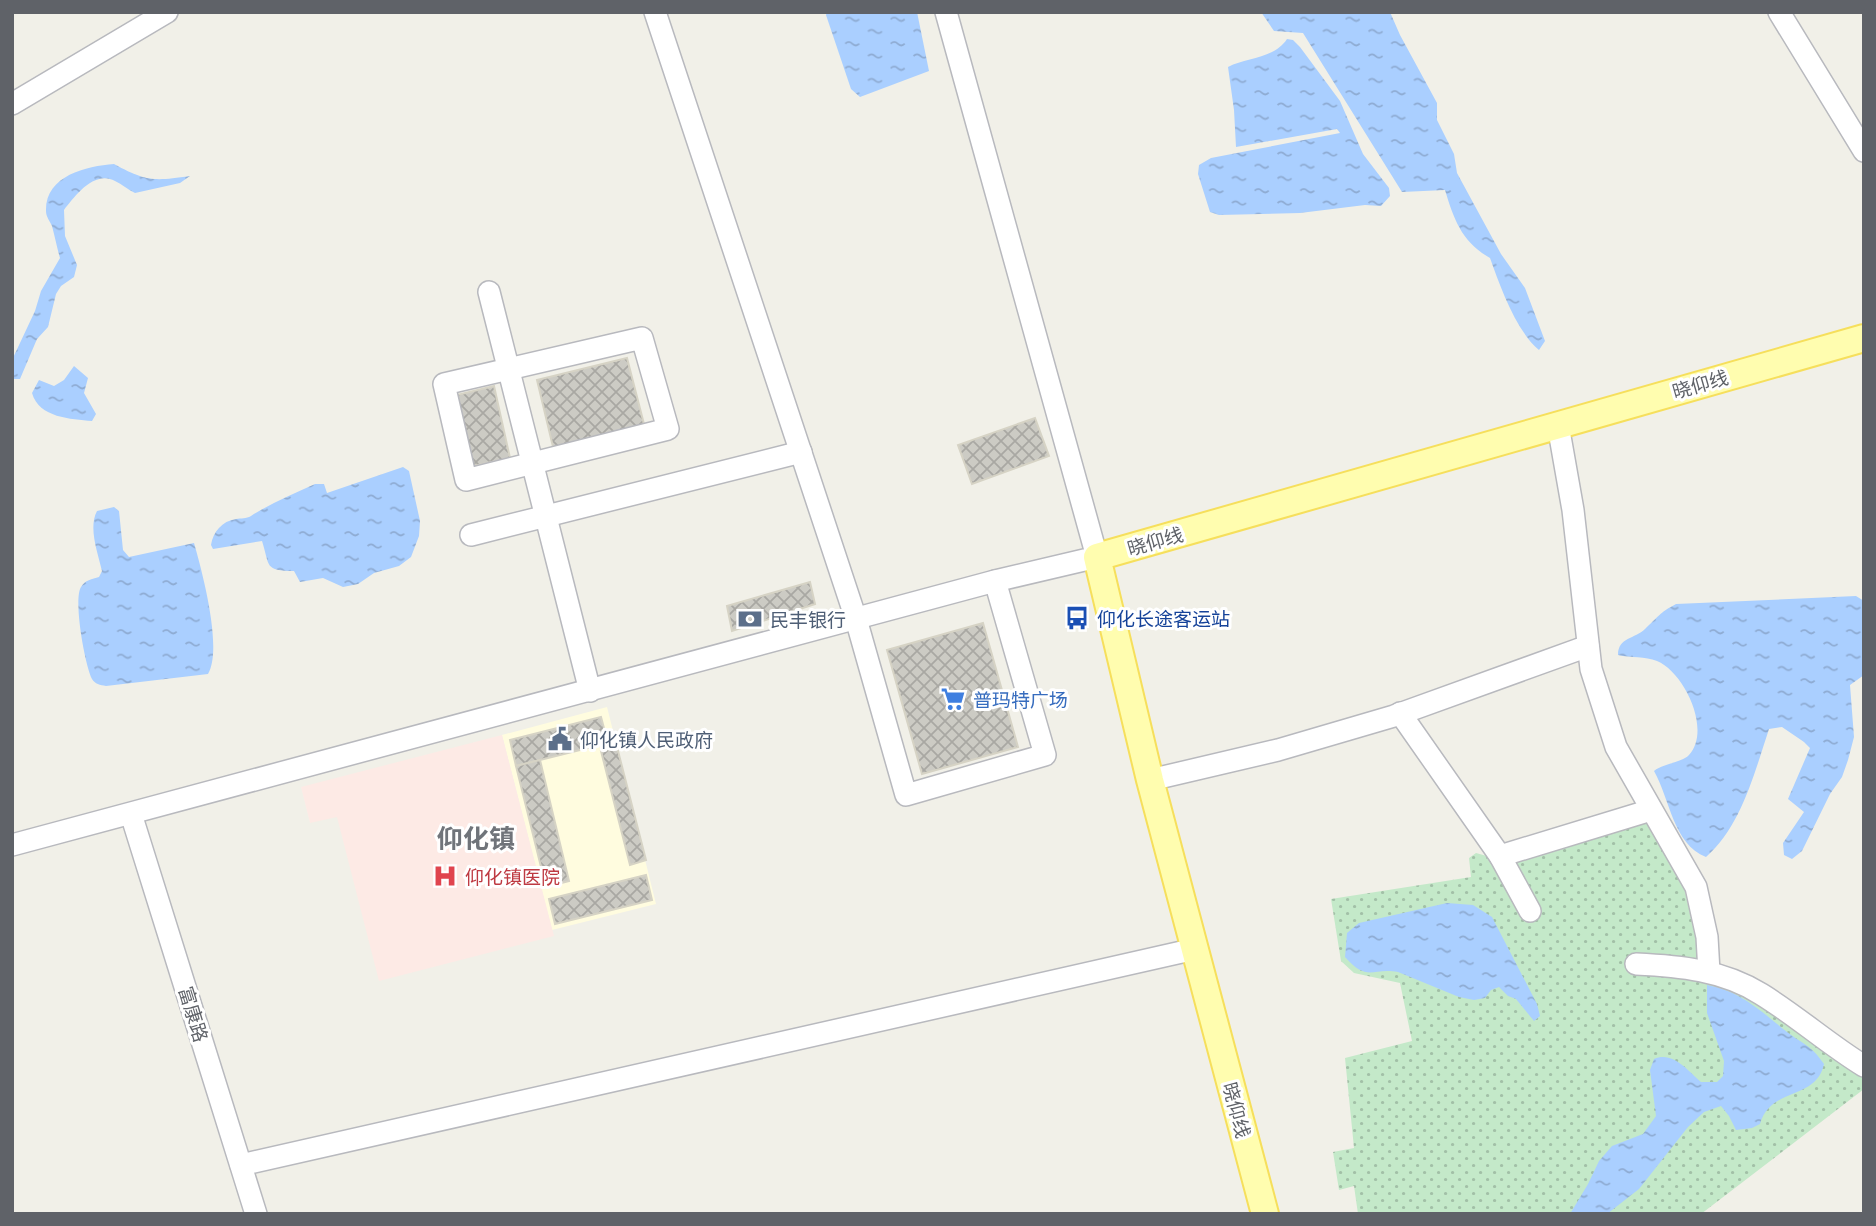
<svg xmlns="http://www.w3.org/2000/svg" width="1876" height="1226" font-family="'Titillium Web','Noto Sans SC',sans-serif">
<defs>
<pattern id="green-dots" width="8" height="8" patternUnits="userSpaceOnUse" patternTransform="scale(1.75)"><rect width="8" height="8" fill="#c4e9c9"/><path d="M2 2h.1M6 6h.1" fill="none" stroke="#a2c0a7" stroke-width="1.8" stroke-linecap="round"/></pattern>
<pattern id="water-ripples" width="26" height="14" patternUnits="userSpaceOnUse" patternTransform="scale(1.75)"><rect width="26" height="14" fill="#aacfff"/><path d="M2 4q2-2 4 0t4 0M15 11q2-2 4 0t4 0" fill="none" stroke="#8eabd2"/></pattern>
<pattern id="building-cross-hatch" width="8" height="8" patternUnits="userSpaceOnUse" patternTransform="scale(1.75)"><rect width="8" height="8" fill="#cccbc4"/><path d="M0 0l8 8M0 8l8-8" fill="none" stroke="#a9a8a3"/></pattern>
</defs>
<rect width="100%" height="100%" fill="#f1f0e8"/>
<path fill="#fffcdf" d="M607 707 656 904 552 930 502 735Z"/>
<path fill="#fdeae5" d="M502 735 554 936 379 981 337 817 310 823 301 787Z"/>
<path fill="url(#green-dots)" d="M1647 817 1685 891 1698 950 1759 997 1864 1072V1089L1701 1214H1358L1354 1186 1339 1190 1333 1152 1354 1148 1345 1058 1412 1041 1400 983 1354 973 1341 961 1331 899 1471 877 1469 858 1476 853 1494 858Z"/>
<g fill="url(#water-ripples)">
<path d="M827 12H917L929 71 860 97 851 89 826 15Z"/>
<path d="M1261 12H1390L1400 35 1437 103V120L1454 154 1457 173 1501 254 1525 288 1545 341 1539 350C1516 331 1500 286 1490 258 1462 242 1454 220 1445 190L1402 192 1303 33 1274 31Z"/>
<path d="M1287 39 1293 40 1300 47 1340 101 1363 154 1389 188 1390 196 1381 206 1365 205 1300 213 1219 215 1210 212 1198 174 1199 165 1211 158 1340 133 1337 129 1236 147 1234 110 1228 67C1247 57 1274 59 1287 39Z"/>
<path d="M114 164C147 182 154 181 190 176L180 183 135 193C128 190 122 184 115 181 94 170 75 196 64 210L65 236 77 265 74 277 61 286 56 294 48 327 37 339 20 379H12V360L35 311 41 291 60 258C57 248 55 237 52 226 50 221 46 217 46 211 45 176 86 166 114 164Z"/>
<path d="M74 366 88 378 84 393 96 414 92 421C71 419 39 418 32 393L39 380 54 386 64 380Z"/>
<path d="M403 467 409 471 420 521 419 536 411 557 399 566 374 573 358 584 343 587 323 578 300 582 294 571C264 571 270 566 262 541L213 549 211 545C213 532 222 521 236 519 241 518 246 519 251 516 271 503 293 494 315 484H324L327 493Z"/>
<path d="M114 507 119 511 123 550 129 557 194 543C202 571 223 649 208 674L106 686C100 685 95 684 92 679 85 665 73 600 81 587 85 580 92 579 99 577L102 571C98 553 88 528 97 511Z"/>
<path d="M1856 596 1864 601V675L1850 685 1854 737 1848 760 1842 777 1830 794 1802 851 1792 859 1784 855 1783 843 1804 812 1788 799 1810 748 1804 742 1782 727 1769 729C1755 771 1741 827 1706 857 1673 844 1670 799 1654 771 1664 763 1681 763 1689 755 1712 730 1684 672 1657 661 1645 656 1631 658 1618 655 1618 637 1635 639 1645 629 1658 617 1659 613 1676 604Z"/>
<path d="M1447 903 1473 905 1492 917 1537 1004 1540 1016 1534 1021 1516 999 1508 996 1499 987 1491 990 1485 998 1474 1000 1459 997 1398 972C1372 967 1368 983 1345 957L1347 933 1359 923Z"/>
<path d="M1707 985C1739 990 1762 1012 1787 1032 1804 1045 1811 1045 1824 1064 1816 1101 1771 1086 1760 1124L1752 1128 1736 1130 1729 1116 1721 1106 1704 1112 1688 1127 1639 1189 1607 1214H1570L1588 1184 1599 1161 1612 1146 1643 1134 1656 1116 1650 1070 1654 1059C1673 1051 1687 1070 1701 1082H1717L1723 1076 1724 1061 1707 1013Z"/>
</g>
<g fill="url(#building-cross-hatch)" stroke="#d6d3c5" stroke-width="2">
<path d="M627 358 645 428 554 451 537 380Z"/>
<path d="M494 386 510 458 469 467 453 396Z"/>
<path d="M1035 418 1049 456 972 484 958 445Z"/>
<path d="M810 582 815 604 732 631 727 606Z"/>
<path d="M983 623 1018 747 922 774 887 650Z"/>
<path d="M601 717 608 743 516 766 510 740Z"/>
<path d="M617 747 646 860 630 865 601 751Z"/>
<path d="M540 760 569 881 546 887 516 766Z"/>
<path d="M646 875 652 900 555 924 549 899Z"/>
</g>
<g fill="none" stroke-linecap="round" stroke-linejoin="round">
<g stroke="#b8b9be" stroke-width="24">
<g id="minor">
<path d="M655 12 856 619 906 795 1045 755 995 581"/>
<path d="M1779 12 1864 151"/>
<path d="M12 104 167 12"/>
<path d="M489 292 590 691"/>
<path d="M642 338 668 429 466 480 444 384Z"/>
<path d="M1558 425 1573 510 1591 669 1616 747 1696 887 1707 937 1709 972"/>
<path d="M471 535 801 452"/>
<path d="M1400 713 1500 856 1530 911"/>
<path d="M1150 780 1278 750 1394 716 1588 646"/>
<path d="M131 814 256 1214"/>
<path d="M12 845 995 581 1097 557 946 12"/>
<path d="M1500 856 1651 810"/>
<path d="M1636 964C1679 966 1723 970 1761 994 1797 1016 1828 1044 1864 1066"/>
<path d="M241 1165 1195 949"/>
</g>
</g>
<g stroke="#f6df5c" stroke-width="30">
<path id="major" d="M1265 1214 1150 780 1097 557 1864 338"/>
</g>
<use href="#minor" stroke="#fff" stroke-width="21"/>
<use href="#major" stroke="#fffdaf" stroke-width="26"/>
</g>
<defs>
<g id="bus-bare" transform="scale(1.89)"><path d="M-5-6H5V4H4V6H2V4H-2V6H-4V4H-5ZM-3.5-4V0h7V-4ZM-3.5 1.2v1.5H-2V1.2ZM2 1.2v1.5H3.5V1.2Z" fill="#1a4fb4" stroke="#fff" stroke-width="2.5" paint-order="stroke"/></g>
<g id="bank-bare" transform="scale(1.89)"><path d="M-6-4H6V4H-6ZM0-2.3a2.3 2.3 0 1 0 0 4.6a2.3 2.3 0 1 0 0-4.6Z" fill="#5c6f8a" stroke="#fff" stroke-width="2.5" paint-order="stroke"/></g>
<g id="supermarket-bare" transform="scale(1.89)"><path d="M-6-5.5h2.5l.6 2H6L4.5 2H-2.5L-4.4-4H-6ZM-1.5 3.2a1.3 1.3 0 1 0 .1 0ZM3 3.2a1.3 1.3 0 1 0 .1 0Z" fill="#3f7fe0" stroke="#fff" stroke-width="2.5" paint-order="stroke"/></g>
<g id="civic-bare" transform="scale(1.89)"><path d="M-.6-6.5H3V-4.5H.6V-3L4-1V1h2V6H-6V1h2V-1L-.6-3ZM-1.2 2.5V6h2.4V2.5Z" fill="#5c6f8a" stroke="#fff" stroke-width="2.5" paint-order="stroke"/></g>
<g id="hospital-bare" transform="scale(1.89)"><path d="M-5-5h3v3.5h4V-5h3V5h-3V1.5h-4V5h-3Z" fill="#e0444e" stroke="#fff" stroke-width="2.5" paint-order="stroke"/></g>
</defs>
<g fill-rule="evenodd">
<use href="#bus-bare" x="1077" y="618"/>
<use href="#bank-bare" x="750" y="619"/>
<use href="#supermarket-bare" x="953" y="699"/>
<use href="#civic-bare" x="560" y="739"/>
<use href="#hospital-bare" x="445" y="876"/>
</g>
<g text-anchor="middle" dominant-baseline="central" stroke-width="6" stroke-linejoin="round" paint-order="stroke">
<g font-size="19" fill="#5f6268" stroke="#fff">
<text transform="translate(1700 384) rotate(-16)">晓仰线</text>
<text transform="translate(1155 541) rotate(-16)">晓仰线</text>
<text transform="translate(194 1014) rotate(73)">富康路</text>
<text transform="translate(1237 1110) rotate(75)">晓仰线</text>
</g>
<g font-size="19" fill="#164399" stroke="#fff" text-anchor="start">
<text x="1097" y="618">仰化长途客运站</text>
</g>
<g font-size="19" fill="#4e5e75" stroke="#fff" text-anchor="start">
<text x="770" y="619">民丰银行</text>
<text x="580" y="739">仰化镇人民政府</text>
</g>
<g font-size="19" fill="#366cbe" stroke="#fff" text-anchor="start">
<text x="973" y="699">普玛特广场</text>
</g>
<g font-size="19" fill="#be3a42" stroke="#fff" text-anchor="start">
<text x="465" y="876">仰化镇医院</text>
</g>
<g font-size="26" font-weight="bold" fill="#70747a" stroke="#fff">
<text x="476" y="838">仰化镇</text>
</g>
</g>
<rect width="1876" height="1226" fill="none" stroke="#5f6268" stroke-width="28"/>
</svg>
